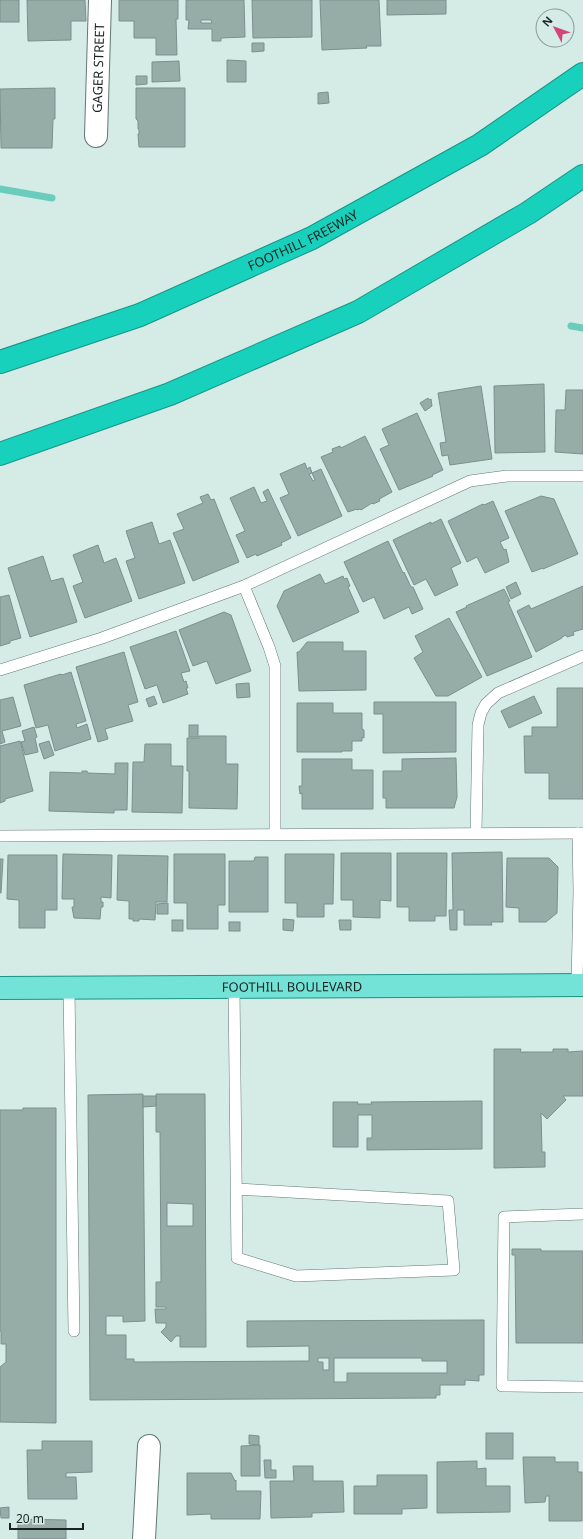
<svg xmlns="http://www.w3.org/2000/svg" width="583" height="1539" font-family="'Noto Sans',sans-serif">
<rect width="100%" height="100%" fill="#d4ebe6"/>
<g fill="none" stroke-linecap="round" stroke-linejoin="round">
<g stroke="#6accbc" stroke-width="7">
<path d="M0 189 52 198"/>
<path d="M571 326 583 328"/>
</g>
</g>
<g fill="#96aca7" stroke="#7b908c" fill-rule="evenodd">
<rect x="0" y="0" width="19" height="22"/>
<path d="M27 0H85L86 21H71V40L28 41Z"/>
<path d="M119 0H178V19H176L177 55H156V38H134V21H119Z"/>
<path d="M186 0H244L245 37 221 38V41H212V29H188L189 20H186ZM201 20H211L212 23H201Z"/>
<path d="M252 0H312V37L253 38Z"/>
<path d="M320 0H379L381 46H366L367 48 322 50Z"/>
<path d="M387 0H446V14L387 15Z"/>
<path d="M252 43H264V51L252 52Z"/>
<path d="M227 60 246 61V82H227Z"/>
<path d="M179 61 180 81 152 82V62Z"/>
<path d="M136 76H147V84L136 85Z"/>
<path d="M55 88V119H53L52 148H1L0 89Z"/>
<path d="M136 88H185V147H139L138 134H139V130L138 129V121L136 119Z"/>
<path d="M328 92 329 103 318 104V93Z"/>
<path d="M544 384 545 452 495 453 494 386Z"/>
<path d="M481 386 492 459 450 465 448 455 442 456 440 443 446 442 438 393Z"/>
<path d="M566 390H583V454L555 452 556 410H565Z"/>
<path d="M428 398 429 400 431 399 432 406 425 411 420 403Z"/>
<path d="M417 413 443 470 432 475 433 476 399 490 380 449 389 445 382 429Z"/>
<path d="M365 436 392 492 381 498 379 499 380 501 373 504 372 503 361 510 360 509 357 510V509L348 512 321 457 333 452 332 449 340 446 341 448Z"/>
<path d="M305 463 307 469 310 467 312 473 309 474 313 481 315 480 312 473 321 469 342 516 298 536 280 498 289 494 280 474Z"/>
<path d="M254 487 261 503 267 501 263 492 268 489 291 538 281 543 282 545 257 556 256 554 247 558 236 535 245 531 230 498Z"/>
<path d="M208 494 211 500 214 499 239 562 193 581 173 533 184 529 177 514 203 503 200 497Z"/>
<path d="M541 496 554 499 578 554 543 569V568L532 572 505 511Z"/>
<path d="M493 501 509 538 500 542 504 550 506 549 509 562 485 573 477 557 467 562 448 521 483 504 484 505Z"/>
<path d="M441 519 461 563 451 568 458 585 435 596 426 579 414 585 393 540 431 522V524Z"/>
<path d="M152 522 159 544 170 540 185 583 139 599 126 561 135 558 126 531Z"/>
<path d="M388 541 403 573 404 572 411 587H413L423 609 412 614 409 607 384 619 374 597 363 602 344 562Z"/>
<path d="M98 545 104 563 116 558 132 601 85 618 73 586 83 582 73 555Z"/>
<path d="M43 556 51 581 63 578 77 622 30 637 8 568Z"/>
<path d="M320 574 325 584 343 576 344 579 347 578 350 586 348 587 359 612 293 642 277 606 284 591Z"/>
<path d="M516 582 521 594 511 599 506 587Z"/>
<path d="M583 586V629L573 632 574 635 567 637 566 635 562 637V638L536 652 517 611 529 605 531 609Z"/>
<path d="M504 589 510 601 508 602 532 657 487 676 456 612 467 607 466 606Z"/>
<path d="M9 595 21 638 10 641V643L0 646V597Z"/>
<path d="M224 612 231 615 251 671 216 684 207 661 193 666 179 630Z"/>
<path d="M449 618 482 677 448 696H436L414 658 423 652 415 636Z"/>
<path d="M176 631 190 671 181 673 184 682 186 681 188 688H186L188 694 163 703 157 685 145 689 130 647Z"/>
<path d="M307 642H343V651H366V690L299 691 297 652H299Z"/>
<path d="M124 652 138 702 128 705 133 721 105 729 108 739 98 742 76 667Z"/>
<path d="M71 672 86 721 76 724 77 728 87 724 91 739 55 751 48 725 36 728 24 685 61 674 62 675Z"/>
<path d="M249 683 250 697 237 698 236 684Z"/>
<path d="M557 688H583V799H549V773H525L524 736H532V727H557Z"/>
<path d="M154 696 157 704 149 707 146 699Z"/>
<path d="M534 696 542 713 509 728 501 711Z"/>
<path d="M13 697 21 726 2 731 5 742 0 744V700Z"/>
<path d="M374 702H456V752L383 753V714H374Z"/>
<path d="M297 703H333V713H362V729L364 730V738L362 737V741H352V751H342V752H297Z"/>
<rect x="189" y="725" width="9" height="12"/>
<path d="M34 727 37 737 35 738 38 752 25 755 21 742 25 741 22 731Z"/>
<path d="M199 736H226V764H238L237 809 189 808V771H187V738H199Z"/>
<path d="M20 741 33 791 5 799V801L0 803V746Z"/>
<path d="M49 741 54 755 44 759 39 744Z"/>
<path d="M145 744H171V766H183L182 813 132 812 133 762H144Z"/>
<path d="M456 758 457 797 454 808H386V798H383V771H402V759Z"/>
<path d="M302 759H352V770H373V809H302V793L300 794 299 786H302Z"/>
<path d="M115 763H128L127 810H114V813L49 811 50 772 82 773V771H87L88 773 115 774Z"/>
<path d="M502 852 503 922H491L492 925H464V910H457V930H450L449 910H453L452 853Z"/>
<path d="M341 853H391V901L380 900V918L353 917V900H341Z"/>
<path d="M397 853H447L446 916H435V921H409V907H397Z"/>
<path d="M63 854 112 855 111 898 101 897V902H103V907H101L100 919 74 918 72 907H74V899H62Z"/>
<path d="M174 854H225V905H218V929H187V903H174Z"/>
<path d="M285 854H334L333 904H324V917H297V903H285Z"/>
<path d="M8 855H57V910H45V928H19V900L7 899Z"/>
<path d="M118 855 168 856 167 902H156L155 920 139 919V921H133V919H129V901L117 900Z"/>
<path d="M255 857H268V912H229V861H254Z"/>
<path d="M507 858H549L558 867 557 913 546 922H519V908L506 907Z"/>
<path d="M0 859H3L1 893H0Z"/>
<path d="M168 903V914H157V904Z"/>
<path d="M283 919 294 920 293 931 283 930Z"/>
<rect x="172" y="920" width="11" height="11"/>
<path d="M339 920H351V930H340Z"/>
<rect x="229" y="922" width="11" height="9"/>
<path d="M494 1049H521L520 1052H553V1049H568V1052L583 1051V1096H563L566 1100 547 1119 541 1113 542 1152H545V1167L494 1168Z"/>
<path d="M143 1094 145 1321 123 1322V1316H106V1335H126V1359H134V1362L309 1361V1346L247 1347V1321L484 1320V1375H479V1381L465 1380V1385H440V1395H436V1398L90 1400 88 1095ZM318 1358H329V1370H323V1362H318ZM334 1358H422V1361H447V1373H347V1382H334Z"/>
<path d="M156 1094H205L206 1347H180V1336H176L171 1342 161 1332 166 1327V1323H156L155 1309H166V1307H156V1282H161L160 1132H156ZM167 1203 193 1204V1226H167Z"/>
<path d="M143 1096H156V1106L143 1107Z"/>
<path d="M482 1101V1149L367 1150V1138H372V1115H358V1147H333V1102H358L357 1104H372L371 1102Z"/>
<path d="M23 1108H56V1423L0 1422V1367L6 1362V1344H1V1331H0V1110H23Z"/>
<path d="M512 1249H541V1251H583V1343H516L515 1255H512Z"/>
<rect x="486" y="1433" width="27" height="26"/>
<path d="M249 1435 259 1436V1445L249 1444Z"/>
<path d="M42 1441H92V1472L66 1473V1477H76L77 1499H28L27 1450H42Z"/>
<path d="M260 1445V1476H241V1446Z"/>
<path d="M523 1457H555V1462H578V1472H582V1521H549V1496H546L545 1502 525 1503Z"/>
<path d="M264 1460H271V1470H276V1478H265Z"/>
<path d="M477 1461V1469L486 1468V1486H510V1512L437 1513V1462Z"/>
<path d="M293 1466H313V1481H343L344 1512 312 1513V1517L271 1518 270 1481H294Z"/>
<path d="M187 1473H231L235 1481 236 1480V1491H261L260 1519H211V1514L187 1515Z"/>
<path d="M377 1475H427V1508L402 1509V1514H354V1486H377Z"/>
<path d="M9 1507V1518H1L0 1508Z"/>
<path d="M18 1519 66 1520V1539H18Z"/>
</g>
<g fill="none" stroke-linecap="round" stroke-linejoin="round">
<g stroke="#637874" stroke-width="12">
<g id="lane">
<path d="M244 586 269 647 275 666V834"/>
<path d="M0 670 102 638 244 586 470 481 507 476H583"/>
<path d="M476 833 478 725 481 713 486 704 498 693 583 656"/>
<path d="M0 836 583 833"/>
<path d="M577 985 579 891 578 833"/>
<path d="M234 987 237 1258 296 1276 454 1270 448 1201 236 1189"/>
<path d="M69 988 74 1331"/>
<path d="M583 1214 504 1217 502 1386 583 1387"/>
</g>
</g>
<g stroke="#637874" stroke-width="24">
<g id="street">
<path id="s1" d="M96 136 100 0"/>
<path d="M144 1539 149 1446"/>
</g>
</g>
<g stroke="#199486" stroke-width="24">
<g id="primary">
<path id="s2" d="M0 988 583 985"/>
</g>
</g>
<g stroke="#199486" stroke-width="24">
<g id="highway">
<path id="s3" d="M0 362 140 315 312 238 480 145 583 74"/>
<path d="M0 454 170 394 358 312 528 213 583 176"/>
</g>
</g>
<use href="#lane" stroke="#fff" stroke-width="11"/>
<use href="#street" stroke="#fff" stroke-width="22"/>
<use href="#primary" stroke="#74e3d7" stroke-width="22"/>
<use href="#highway" stroke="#18d1bc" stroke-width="22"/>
</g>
<g text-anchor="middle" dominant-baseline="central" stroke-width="4" stroke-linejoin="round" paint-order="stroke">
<g font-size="13" fill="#1b2422" stroke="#d4ebe6">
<text stroke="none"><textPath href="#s1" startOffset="68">GAGER STREET</textPath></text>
<text stroke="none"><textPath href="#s3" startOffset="327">FOOTHILL FREEWAY</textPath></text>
<text stroke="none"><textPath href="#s2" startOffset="292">FOOTHILL BOULEVARD</textPath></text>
</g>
</g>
<g transform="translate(555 28) rotate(311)"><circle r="19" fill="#d4ebe6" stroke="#8a9b98"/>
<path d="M0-3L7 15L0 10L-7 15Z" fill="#d14578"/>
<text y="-6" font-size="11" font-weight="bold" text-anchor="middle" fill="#1b2422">N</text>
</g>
<path d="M10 1523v6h73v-6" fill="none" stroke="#1b2422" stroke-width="2"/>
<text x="16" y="1523" font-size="12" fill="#1b2422" stroke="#d4ebe6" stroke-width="3" paint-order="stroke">20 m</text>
</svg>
